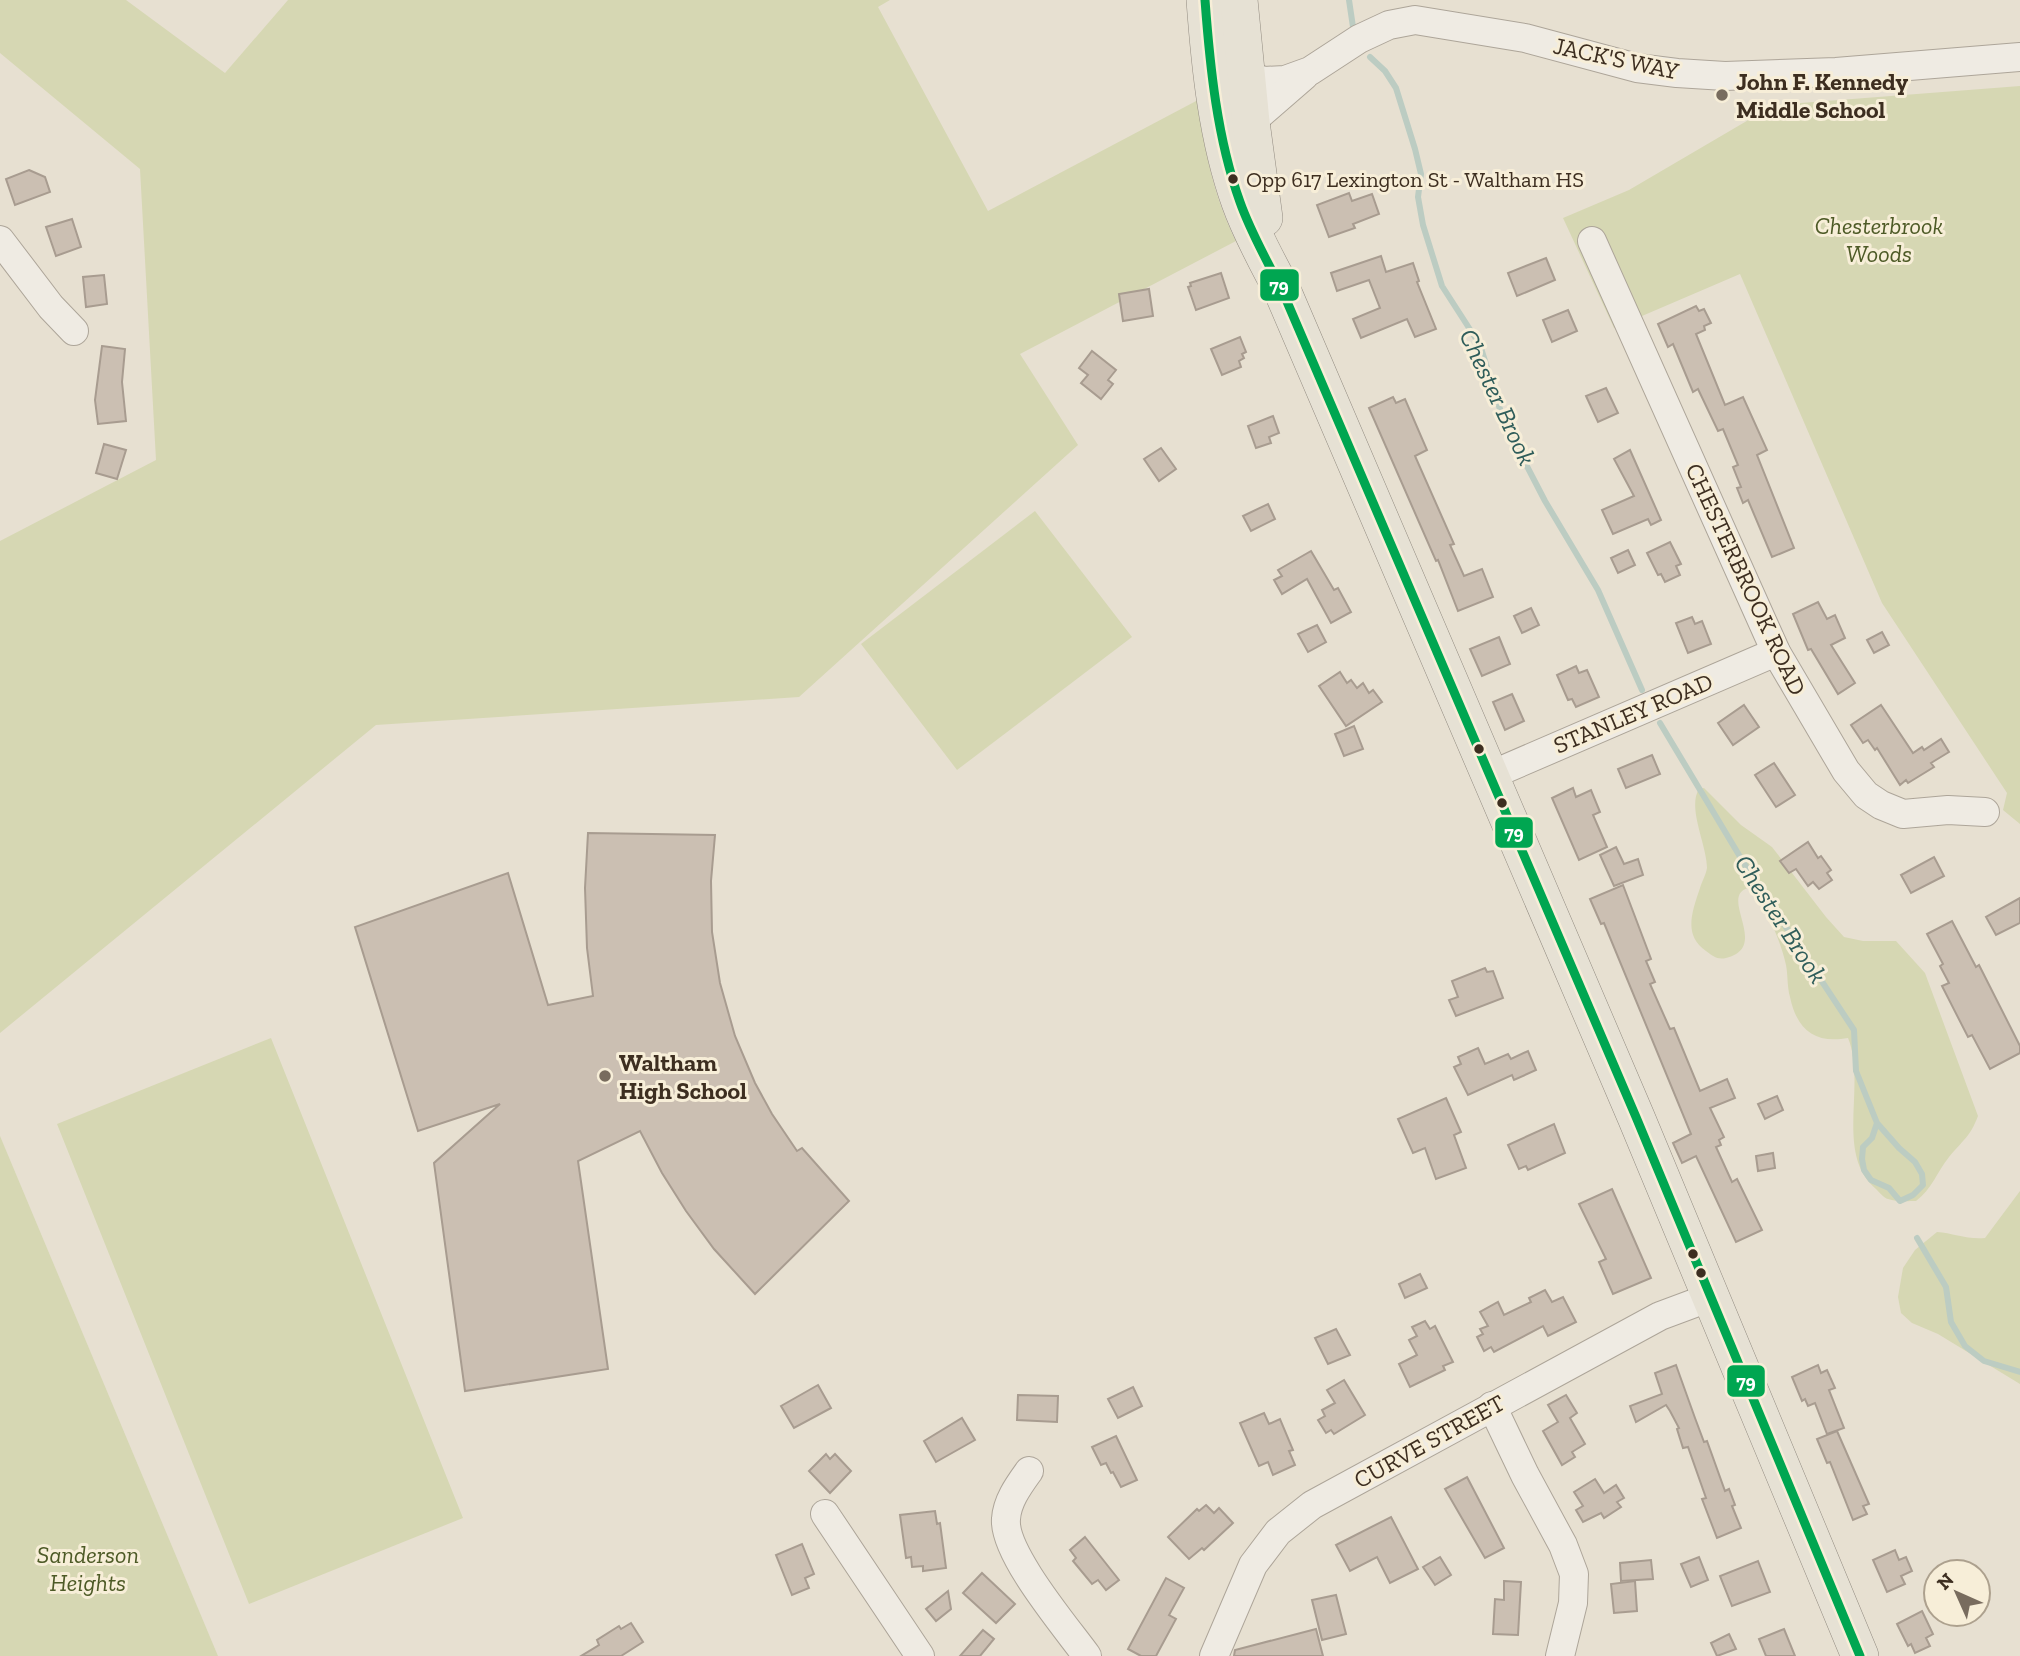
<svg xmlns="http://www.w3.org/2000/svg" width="2020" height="1656" font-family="'Zilla Slab',serif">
<rect width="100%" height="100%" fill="#e7e0d1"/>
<g fill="#d6d7b3">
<path d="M0 0H126L225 73 288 0H890L878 7 988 211 1198 100C1205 151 1213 195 1236 241L1020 354 1078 445 799 697 376 725 0 1033V541L156 460 140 169 0 53Z"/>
<path d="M2020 86V824L2003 810 2007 793 1882 603 1740 274 1614 328 1563 218 1629 190 1774 105Z"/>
<path d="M1035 511 1132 637 957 770 861 644Z"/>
<path d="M1704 788 1741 825 1772 847 1826 917 1844 937 1863 941H1896L1925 973 1978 1116C1970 1137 1963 1140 1949 1157 1937 1172 1932 1189 1916 1201 1908 1201 1896 1202 1888 1199 1884 1198 1879 1192 1876 1189 1834 1154 1867 1084 1848 1038 1815 1044 1797 1030 1790 997 1787 986 1788 975 1786 965 1782 947 1775 930 1767 914 1762 903 1759 894 1748 888 1718 897 1771 947 1726 958 1717 960 1713 956 1706 951 1683 935 1692 912 1700 888 1702 881 1706 875 1707 868 1707 845 1687 808 1699 789Z"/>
<path d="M271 1038 463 1518 249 1604 57 1124Z"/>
<path d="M0 1136 218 1656H0Z"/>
<path d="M2020 1191V1384L1938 1334 1912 1323 1901 1313 1898 1297 1903 1268 1915 1250 1937 1232C1953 1233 1968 1240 1985 1238Z"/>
</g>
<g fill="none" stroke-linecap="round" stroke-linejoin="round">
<g stroke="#bcccc2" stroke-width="6">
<path d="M1349 0 1353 27"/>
<path d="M1370 57 1385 71 1396 88 1415 149 1421 174 1418 197 1423 225 1442 286 1480 345 1504 422 1545 501 1598 590 1642 690"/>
<path d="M1660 723 1745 865 1854 1030 1856 1071 1877 1123 1899 1148 1915 1162 1922 1174 1923 1185 1913 1195 1900 1201 1889 1188 1871 1180 1864 1170 1862 1159 1863 1147 1872 1138 1877 1123"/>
<path d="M1917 1238 1946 1287 1951 1322 1965 1346 1984 1361 2020 1372"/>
</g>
</g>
<g fill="#cbbfb2" stroke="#a89c90" stroke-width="2">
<path d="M29 170 45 177 50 192 15 205 6 179Z"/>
<path d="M1349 193 1352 201 1372 194 1379 214 1353 224 1355 228 1329 237 1317 205Z"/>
<path d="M72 219 81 247 56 256 46 227Z"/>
<path d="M1381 256 1386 272 1413 263 1419 281 1417 282 1436 329 1415 337 1407 319 1361 338 1353 319 1380 308 1369 280 1337 291 1331 273Z"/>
<path d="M1546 258 1555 280 1517 296 1508 273Z"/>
<path d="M1221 273 1229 298 1196 310 1188 287 1191 286 1190 283Z"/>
<path d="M104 275 107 304 86 307 83 277Z"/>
<path d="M1149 289 1153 316 1123 321 1119 294Z"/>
<path d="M1696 306 1699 311 1704 309 1711 323 1704 326 1705 330 1696 334 1725 405 1743 397 1767 450 1757 455 1794 548 1772 557 1748 500 1743 503 1737 488 1741 487 1733 467 1738 465 1723 429 1718 431 1698 389 1693 392 1673 344 1668 347 1658 324Z"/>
<path d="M1568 310 1577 331 1552 342 1543 320Z"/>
<path d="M1240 337 1246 352 1242 354 1244 358 1239 361 1241 367 1222 375 1211 349Z"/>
<path d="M102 346 125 349 122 382 126 421 98 424 95 400Z"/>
<path d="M1092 351 1116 370 1108 380 1113 384 1101 399 1081 383 1088 375 1079 368Z"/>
<path d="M1606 388 1618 413 1598 422 1586 396Z"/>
<path d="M1393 397 1396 403 1405 399 1427 450 1415 456 1454 544 1450 545 1464 576 1482 569 1493 597 1458 611 1438 560 1436 561 1369 408Z"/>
<path d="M1273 416 1279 433 1269 437 1271 443 1256 448 1248 426Z"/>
<path d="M104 444 126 450 117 479 96 473Z"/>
<path d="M1161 448 1176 469 1159 481 1144 459Z"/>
<path d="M1630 450 1661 520 1651 525 1648 519 1613 534 1602 510 1634 496 1614 459Z"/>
<path d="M1268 504 1275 519 1251 531 1243 516Z"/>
<path d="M1670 542 1681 564 1676 566 1680 575 1665 582 1661 574 1658 575 1647 553Z"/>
<path d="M1628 550 1635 565 1618 573 1611 558Z"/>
<path d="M1311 551 1334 590 1338 588 1351 612 1331 623 1307 579 1282 594 1274 580 1282 576 1278 570Z"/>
<path d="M1818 602 1827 619 1835 615 1845 638 1831 645 1855 683 1838 694 1811 649 1808 650 1793 614Z"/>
<path d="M1531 608 1539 625 1522 633 1514 616Z"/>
<path d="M1692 617 1695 624 1702 621 1711 644 1688 653 1676 623Z"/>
<path d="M1317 625 1326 642 1308 652 1298 634Z"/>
<path d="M1882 632 1889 645 1874 653 1867 640Z"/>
<path d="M1499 637 1510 664 1482 676 1470 649Z"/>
<path d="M1576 666 1579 673 1587 670 1599 697 1576 707 1572 699 1568 700 1557 675Z"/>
<path d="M1340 672 1347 683 1351 680 1357 688 1363 683 1369 693 1373 690 1382 702 1346 726 1319 686Z"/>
<path d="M1512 694 1524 721 1505 730 1493 702Z"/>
<path d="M1744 705 1759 727 1733 745 1718 723Z"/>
<path d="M1881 705 1913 753 1922 747 1924 750 1941 739 1949 752 1931 763 1934 767 1908 783 1906 780 1900 785 1877 748 1875 750 1868 740 1863 743 1851 725Z"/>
<path d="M1354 726 1363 749 1344 756 1335 734Z"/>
<path d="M1652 755 1660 774 1626 788 1618 769Z"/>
<path d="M1774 763 1795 795 1776 807 1755 775Z"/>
<path d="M1573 788 1576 797 1591 790 1600 812 1593 815 1607 847 1579 860 1552 798Z"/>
<path d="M588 833 715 835 711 881 712 932 720 983 735 1036 755 1083 772 1114 797 1151 802 1148 849 1201 755 1294 714 1249 686 1211 662 1173 640 1131 578 1161 608 1369 465 1391 434 1163 500 1104 418 1131 355 927 508 873 548 1005 593 996 587 948 585 888Z"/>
<path d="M1808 842 1818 858 1821 856 1831 870 1827 873 1832 880 1819 889 1813 882 1808 886 1796 869 1789 873 1780 861Z"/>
<path d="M1616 847 1624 864 1638 859 1643 875 1614 886 1600 855Z"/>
<path d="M1934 857 1944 876 1911 893 1901 875Z"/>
<path d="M1623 885 1651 959 1646 961 1655 982 1650 984 1670 1029 1674 1028 1700 1091 1727 1079 1735 1098 1710 1108 1724 1137 1719 1140 1721 1145 1716 1147 1732 1182 1737 1179 1762 1230 1736 1242 1696 1156 1682 1163 1673 1143 1691 1134 1604 923 1601 924 1590 899Z"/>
<path d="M2020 898V923L1996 935 1986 917Z"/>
<path d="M1952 921 1976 967 1979 965 2020 1046V1053L1990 1069 1972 1035 1968 1037 1942 986 1949 983 1940 966 1943 964 1927 934Z"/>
<path d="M1485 968 1487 972 1493 971 1503 998 1456 1016 1449 1000 1458 997 1452 981Z"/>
<path d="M1478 1048 1485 1064 1508 1054 1511 1059 1528 1051 1536 1070 1514 1080 1512 1075 1468 1095 1454 1067 1461 1064 1458 1057Z"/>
<path d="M1777 1096 1783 1110 1765 1119 1758 1104Z"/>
<path d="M1446 1098 1461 1132 1454 1135 1466 1168 1436 1179 1425 1148 1413 1153 1398 1119Z"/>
<path d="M1554 1124 1565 1153 1528 1170 1526 1166 1519 1169 1508 1145Z"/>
<path d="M1773 1153 1775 1168 1758 1171 1756 1156Z"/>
<path d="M1612 1189 1651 1278 1613 1294 1599 1262 1606 1259 1579 1204Z"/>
<path d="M1420 1274 1427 1288 1405 1298 1399 1284Z"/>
<path d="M1545 1290 1552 1302 1563 1297 1576 1322 1548 1336 1543 1326 1494 1352 1491 1347 1484 1351 1477 1337 1483 1334 1480 1329 1488 1326 1480 1312 1498 1302 1504 1315 1531 1302 1529 1298Z"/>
<path d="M1425 1321 1430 1329 1435 1326 1453 1362 1443 1366 1445 1370 1410 1387 1399 1364 1417 1355 1409 1340 1417 1336 1412 1327Z"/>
<path d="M1336 1329 1350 1355 1328 1364 1315 1338Z"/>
<path d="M1676 1365 1695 1418 1704 1442 1707 1441 1725 1491 1729 1489 1735 1505 1732 1506 1741 1528 1717 1538 1702 1499 1706 1498 1688 1447 1683 1448 1677 1429 1679 1428 1670 1411 1666 1405 1636 1422 1630 1406 1662 1394 1655 1373Z"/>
<path d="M1818 1365 1821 1373 1827 1370 1835 1388 1829 1390 1844 1428 1827 1434 1815 1403 1808 1406 1805 1399 1802 1401 1792 1377Z"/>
<path d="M1344 1380 1365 1415 1334 1434 1331 1430 1326 1433 1318 1420 1325 1416 1322 1410 1335 1403 1327 1390Z"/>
<path d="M818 1385 831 1408 794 1428 781 1406Z"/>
<path d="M1133 1387 1142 1406 1118 1418 1108 1399Z"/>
<path d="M1018 1395 1058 1396 1057 1422 1017 1420Z"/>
<path d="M1566 1395 1577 1413 1570 1418 1585 1444 1572 1452 1575 1457 1562 1465 1543 1431 1558 1422 1548 1405Z"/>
<path d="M1264 1413 1269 1424 1280 1419 1293 1450 1289 1451 1295 1465 1273 1475 1268 1462 1259 1466 1240 1423Z"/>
<path d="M962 1418 975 1440 936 1462 924 1441Z"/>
<path d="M1837 1431 1869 1504 1863 1506 1867 1514 1853 1520 1830 1462 1827 1463 1817 1439Z"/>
<path d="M1116 1436 1137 1480 1121 1487 1113 1472 1111 1473 1106 1463 1101 1465 1092 1447Z"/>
<path d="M826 1454 830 1459 835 1454 851 1471 830 1493 809 1471Z"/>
<path d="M1467 1477 1504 1548 1485 1558 1445 1489Z"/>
<path d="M1595 1479 1604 1493 1616 1485 1624 1498 1617 1502 1621 1507 1604 1518 1601 1513 1583 1522 1576 1510 1583 1506 1574 1492Z"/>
<path d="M1206 1505 1214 1513 1219 1508 1233 1523 1204 1550 1202 1548 1189 1559 1168 1537 1197 1509 1199 1511Z"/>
<path d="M935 1511 937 1524 940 1523 946 1568 923 1571V1566L912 1567 911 1557 906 1558 900 1515Z"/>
<path d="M1391 1517 1418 1569 1390 1583 1377 1557 1350 1571 1336 1545Z"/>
<path d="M1085 1537 1119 1580 1106 1590 1098 1580 1092 1584 1073 1561 1076 1558 1070 1550Z"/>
<path d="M802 1544 814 1574 805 1578 809 1588 792 1595 776 1555Z"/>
<path d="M1895 1550 1899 1560 1906 1557 1912 1571 1901 1576 1905 1584 1887 1592 1873 1560Z"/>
<path d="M1440 1557 1451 1575 1435 1585 1423 1567Z"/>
<path d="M1699 1557 1708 1580 1691 1587 1681 1564Z"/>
<path d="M1651 1560 1653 1579 1621 1581 1620 1563Z"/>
<path d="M1758 1561 1770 1592 1732 1606 1720 1576Z"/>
<path d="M982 1573 1015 1604 996 1623 963 1593Z"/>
<path d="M1166 1578 1184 1588 1169 1615 1176 1619 1156 1656H1141L1128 1649Z"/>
<path d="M1504 1581 1521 1582 1518 1635 1493 1634 1495 1599 1504 1600Z"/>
<path d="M1635 1581 1637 1611 1614 1613 1611 1584Z"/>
<path d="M948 1591 951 1609 936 1621 926 1609Z"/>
<path d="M1336 1595 1346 1634 1322 1640 1312 1600Z"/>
<path d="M1922 1611 1933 1634 1926 1638 1930 1646 1915 1653 1911 1644 1908 1646 1897 1624Z"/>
<path d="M631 1623 643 1642 621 1656H581L599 1645 597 1640 619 1626 621 1629Z"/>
<path d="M1316 1629 1323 1656H1234L1235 1650Z"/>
<path d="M1784 1629 1795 1656H1766L1759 1639Z"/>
<path d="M983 1630 994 1639 980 1656H960Z"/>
<path d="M1729 1634 1736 1649 1717 1656 1711 1643Z"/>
</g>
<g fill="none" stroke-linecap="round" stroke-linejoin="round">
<g stroke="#ada599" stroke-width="30">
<g id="minor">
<path d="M1230 70 1264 81 1285 80 1310 71 1359 39 1389 25 1415 20 1525 38 1637 68 1677 73 1725 76 1836 72 2020 57"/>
<path d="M1251 122 1304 76"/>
<path d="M0 240 51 307 74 331"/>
<path d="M1592 241 1776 652 1846 771 1866 795 1881 805 1903 814 1948 810 1985 812"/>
<path d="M1491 775 1776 652"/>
<path d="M1492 1406 1525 1475 1563 1545 1574 1574 1573 1603 1560 1656"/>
<path d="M1029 1471C1019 1485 1007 1501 1006 1519 1003 1553 1066 1627 1087 1656"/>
<path d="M825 1514 920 1656"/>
<path d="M1214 1656 1253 1565 1278 1532 1312 1505 1660 1316 1711 1297"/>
</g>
</g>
<g stroke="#928b80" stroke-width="38">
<g id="major">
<path d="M1205 0C1210 67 1217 138 1240 202 1251 233 1267 261 1282 290L1636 1117 1860 1656"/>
<path d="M1239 0 1251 122 1264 218"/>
</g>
</g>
<use href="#minor" stroke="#efebe3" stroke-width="28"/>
<use href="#major" stroke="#e6e1d4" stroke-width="37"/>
<g stroke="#f7eed8" stroke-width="14">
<path id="bus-1" d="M1205 0C1210 67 1217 138 1240 202 1251 233 1267 261 1282 290L1636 1117 1860 1656"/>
</g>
<use href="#bus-1" stroke="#00a651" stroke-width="9"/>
</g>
<g fill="#786c5e" stroke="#f7eed8" stroke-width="2.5">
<circle cx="1722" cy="95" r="7"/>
<circle cx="605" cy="1076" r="7"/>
</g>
<g fill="#3d2e20" stroke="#f7eed8" stroke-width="2.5">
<circle cx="1233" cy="179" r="6"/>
<circle cx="1479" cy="749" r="6"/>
<circle cx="1502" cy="803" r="6"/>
<circle cx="1693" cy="1254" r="6"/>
<circle cx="1701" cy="1273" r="6"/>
</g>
<g text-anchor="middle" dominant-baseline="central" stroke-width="6" stroke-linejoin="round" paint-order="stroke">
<g font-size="22" fill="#3d2e20" stroke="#f7eed8" text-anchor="start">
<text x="1246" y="179">Opp 617 Lexington St - Waltham HS</text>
</g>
<g font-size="24" fill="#3d2e20" stroke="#f7eed8">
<text transform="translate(1616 58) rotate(12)">JACK'S WAY</text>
<text transform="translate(1746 579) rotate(65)">CHESTERBROOK ROAD</text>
<text transform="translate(1633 713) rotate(-23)">STANLEY ROAD</text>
<text transform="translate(1429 1441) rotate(-29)">CURVE STREET</text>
</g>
<g font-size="24" font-weight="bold" fill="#3d2e20" stroke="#f7eed8" text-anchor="start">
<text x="1736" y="81">John F. Kennedy<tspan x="1736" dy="28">Middle School</tspan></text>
<text x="619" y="1062">Waltham<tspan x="619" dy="28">High School</tspan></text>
</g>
<g font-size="24" font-style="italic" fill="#4d5a26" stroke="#f7eed8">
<text x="1879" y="225">Chesterbrook<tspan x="1879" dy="28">Woods</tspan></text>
<text x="88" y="1554">Sanderson<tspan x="88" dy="28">Heights</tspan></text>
</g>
<g font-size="26" font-style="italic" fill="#2f5d5a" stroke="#f7eed8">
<text transform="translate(1498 397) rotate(65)">Chester Brook</text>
<text transform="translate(1781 919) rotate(57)">Chester Brook</text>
</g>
</g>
<g stroke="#f7eed8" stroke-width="2.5">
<rect x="1259" y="268" width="41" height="34" rx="7" fill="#00a651"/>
<rect x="1494" y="816" width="40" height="33" rx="7" fill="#00a651"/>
<rect x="1726" y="1364" width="40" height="34" rx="7" fill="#00a651"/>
</g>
<g font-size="19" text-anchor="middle" font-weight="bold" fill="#fff">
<text x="1279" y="292">79</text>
<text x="1514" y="839">79</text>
<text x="1746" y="1388">79</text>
</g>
<g transform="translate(1957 1593) rotate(315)"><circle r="33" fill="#f7eed8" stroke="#ada18e" stroke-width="2"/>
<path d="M0-5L12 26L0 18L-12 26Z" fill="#786c5e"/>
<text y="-10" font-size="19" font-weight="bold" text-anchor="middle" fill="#3d2e20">N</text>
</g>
</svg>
